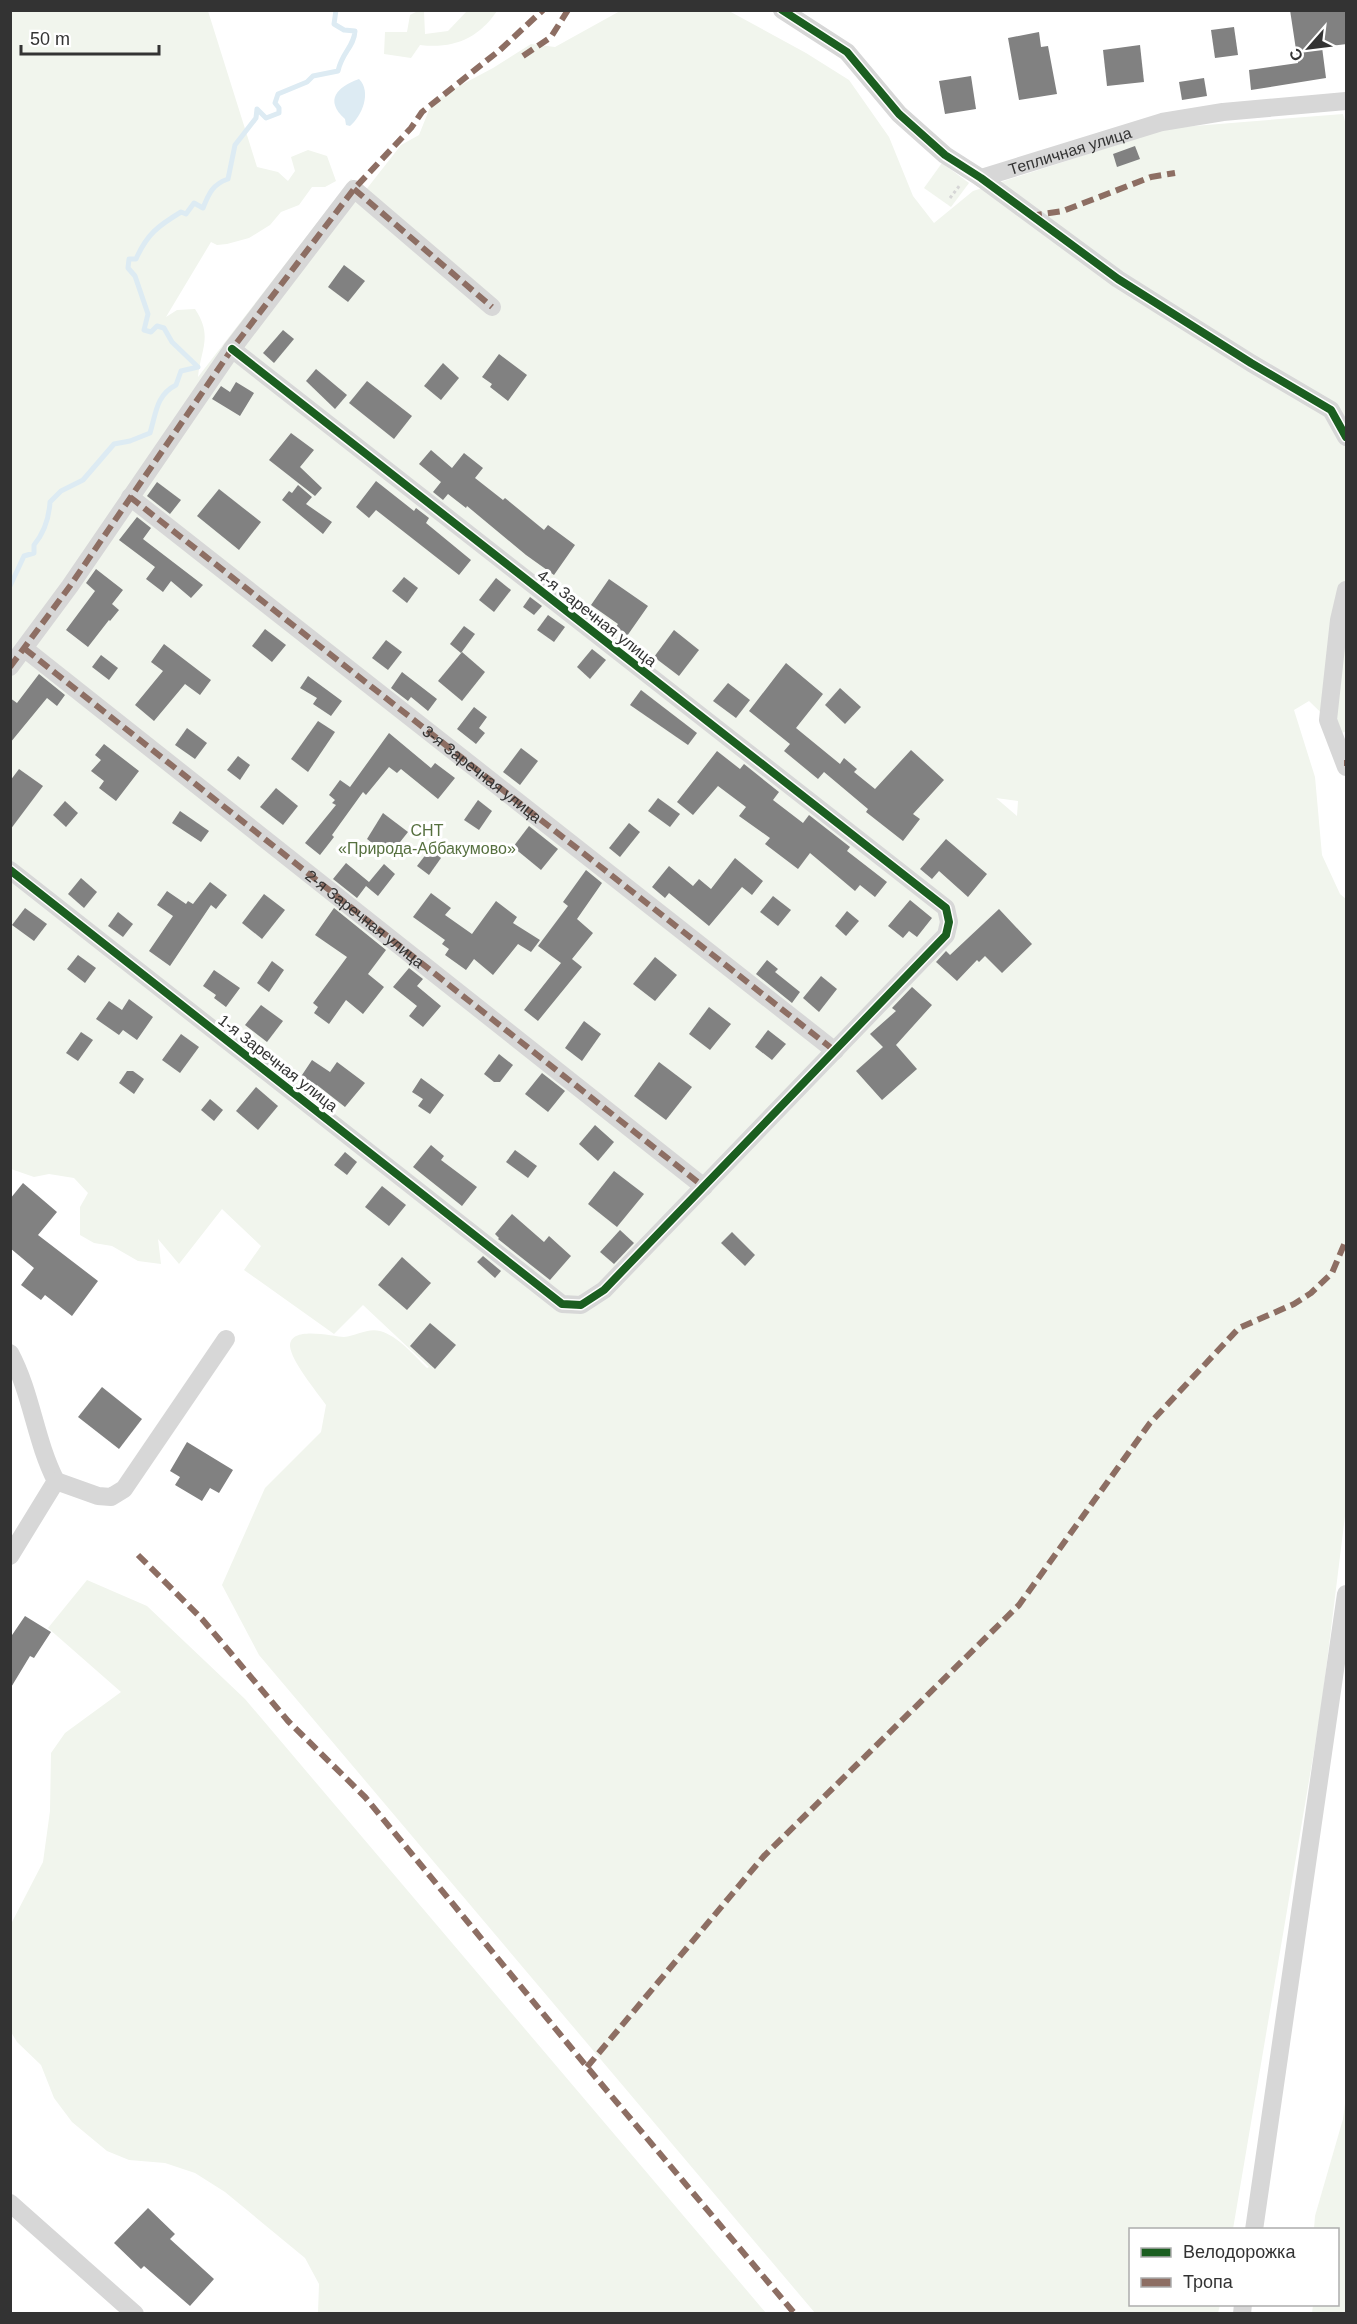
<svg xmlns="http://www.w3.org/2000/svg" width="1357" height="2324" font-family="Helvetica,sans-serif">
<rect width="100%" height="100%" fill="#fff"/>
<g fill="#f1f5ed" fill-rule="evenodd">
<path d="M10 11H208L257 167 278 172 288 181 295 171 291 157 308 150 327 156 336 181 325 187H312L299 205 281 212 270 225 249 238 227 244 217 245 211 242 166 317 177 310 195 309C213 336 201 348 198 377L351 179 365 191 401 145 419 135 431 105 446 93 493 68 531 44 555 47 620 11H729L806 53 849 80 889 137 913 196 934 223 973 191 1169 128 1343 114 1346 125V731L1342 733 1309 701 1294 710 1315 777 1322 855 1340 894 1346 899V1508L1321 1710 1233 2229 1130 2230V2304L1220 2305 1218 2313H815L259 1655 222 1585 265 1488 321 1432 326 1405C317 1392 291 1361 290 1346 290 1325 334 1337 344 1337 356 1336 367 1328 380 1331 398 1336 414 1355 427 1368L429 1367 363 1305 334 1334 244 1270 261 1246 222 1209 179 1264 158 1239 161 1264 138 1261 112 1246 94 1243 80 1235V1207L88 1193 74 1178 49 1174 34 1177 11 1169ZM996 798 1018 801 1017 816Z"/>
<path d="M418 11H424L425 34 448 31 467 11H497C478 39 453 49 420 45L411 58 384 54 385 32H407L410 15Z"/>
<path d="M942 163 969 183 951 207 924 188Z"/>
<path d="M87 1580 147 1606 245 1699 766 2313H318L319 2284 305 2258 225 2192 195 2173 165 2163 129 2160 107 2151 72 2122 54 2098 41 2065 17 2042 11 2032V1924L43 1862 50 1811 51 1753 65 1733 121 1692 48 1628Z"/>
<path d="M1346 2096V2313H1312L1313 2305 1338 2304V2230L1314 2229 1315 2216 1343 2119Z"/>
</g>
<path fill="#ddebf3" d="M359 79C372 92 362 116 350 126L346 125 345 119C324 100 337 87 359 79Z"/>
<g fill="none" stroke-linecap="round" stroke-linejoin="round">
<path stroke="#ddebf3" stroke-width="5" d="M10 586 24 556 34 553V545C44 533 49 518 50 502L61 491 83 480 114 444 130 441 150 433C156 414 156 395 176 385L181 371 198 367 172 342 164 328 157 326 151 332 144 330 148 314 135 276 128 268 129 259H136C147 234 158 226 181 212L186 214 194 203 203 208C209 193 213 184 228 179L235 145 256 118 257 109 266 118 279 113V108L275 103 278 94 307 82 313 76 338 71C342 52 354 47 355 31L344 30 334 24 336 10"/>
</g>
<g fill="#818181">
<path d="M1290 10H1347V44L1322 47 1326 78 1251 90 1249 70 1298 63Z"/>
<path d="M1234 27 1238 55 1215 58 1211 30Z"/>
<path d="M1039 32 1041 47 1048 46 1057 94 1019 100 1008 38Z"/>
<path d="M1140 45 1144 82 1107 86 1103 50Z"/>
<path d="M971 76 976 109 945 114 939 81Z"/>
<path d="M1204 78 1207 96 1182 100 1179 82Z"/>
<path d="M1135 146 1140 159 1117 167 1113 154Z"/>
<path d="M344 265 365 281 348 302 328 287Z"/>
<path d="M283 330 294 339 274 363 263 353Z"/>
<path d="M499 354 527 375 508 401 490 387 492 384 482 377Z"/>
<path d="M443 363 459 378 441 400 424 386Z"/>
<path d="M316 369 347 395 335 409 306 381Z"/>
<path d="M367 381 412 416 394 439 349 403Z"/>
<path d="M236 382 254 393 240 416 212 399 221 386 230 392Z"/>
<path d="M291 433 314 450 300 467 322 488 315 496 269 460Z"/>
<path d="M431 450 452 468 464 453 483 468 475 478 503 500 505 498 544 530 548 525 575 545 554 575 526 555 467 506 466 508 448 494 443 500 433 492 441 482 419 464Z"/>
<path d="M376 481 414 511 416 508 429 518 426 523 471 560 459 575 376 510 369 518 356 507Z"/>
<path d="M157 482 181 500 170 514 147 496Z"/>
<path d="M298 485 312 497 306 504 332 522 323 534 282 500 289 491 292 493Z"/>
<path d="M219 489 261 522 239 550 197 516Z"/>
<path d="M137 517 151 528 143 539 203 585 191 598 171 581 163 592 146 579 155 567 119 540Z"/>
<path d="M96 569 123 590 112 604 119 610 110 621 109 620 88 647 66 630 95 591 86 583Z"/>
<path d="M404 577 418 588 407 603 392 591Z"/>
<path d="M496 578 511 590 494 612 479 600Z"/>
<path d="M609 579 648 606 627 636 616 627 618 624 591 605Z"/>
<path d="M530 597 542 606 534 615 523 607Z"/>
<path d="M548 615 565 627 554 642 537 630Z"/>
<path d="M464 626 475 634 461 653 450 644Z"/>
<path d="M265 629 286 645 272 662 252 646Z"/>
<path d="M674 630 699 650 679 676 654 657Z"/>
<path d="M386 640 402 652 388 670 372 658Z"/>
<path d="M164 644 211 680 200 695 185 684 154 721 135 705 163 671 151 662Z"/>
<path d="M592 649 606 660 590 679 577 667Z"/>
<path d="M462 652 485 672 462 701 438 681Z"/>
<path d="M101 655 118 668 109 680 92 667Z"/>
<path d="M786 663 823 694 796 728 840 764 844 758 857 769 854 772 875 789 911 750 944 780 913 814 920 819 903 841 866 812 868 809 824 772 818 779 784 751 790 744 749 711Z"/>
<path d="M402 672 437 699 428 711 411 697 408 701 391 688Z"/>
<path d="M39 674 65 695 57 706 47 698 10 743V698L17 703Z"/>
<path d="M308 676 342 701 331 716 313 704 317 698 300 688Z"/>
<path d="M728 683 750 700 736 718 713 701Z"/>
<path d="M840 688 861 707 845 724 825 705Z"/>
<path d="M641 690 697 733 688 745 630 705Z"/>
<path d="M474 707 487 717 479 728 485 733 476 744 457 729Z"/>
<path d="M318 721 335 732 308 772 291 759Z"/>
<path d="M187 728 207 743 195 759 175 745Z"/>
<path d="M389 733 431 768 435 763 455 778 438 799 401 769 397 773 389 767 366 795 363 792 332 835 334 837 320 855 305 843 336 805 332 803 335 800 329 795 340 780 350 787Z"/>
<path d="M104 744 139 771 116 801 99 788 104 781 91 771 101 760 95 755Z"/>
<path d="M521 748 538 761 520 785 503 772Z"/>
<path d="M717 751 740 769 744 764 779 792 773 800 803 823 809 815 850 847 847 851 887 882 875 897 860 885 855 891 810 853 798 869 765 844 770 838 739 816 746 807 718 786 693 815 677 802Z"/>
<path d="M238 756 250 765 240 780 227 770Z"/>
<path d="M19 769 43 786 10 830V781Z"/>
<path d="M276 788 298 806 283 825 260 807Z"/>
<path d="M658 798 680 814 670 827 648 811Z"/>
<path d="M478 800 492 811 479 830 464 820Z"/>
<path d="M65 801 78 813 66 827 53 815Z"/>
<path d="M180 811 209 831 201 842 172 823Z"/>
<path d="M383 813 408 832 389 856 367 839Z"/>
<path d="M629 823 640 832 620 857 609 848Z"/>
<path d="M529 826 558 849 541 870 513 847Z"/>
<path d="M946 839 987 874 968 897 939 871 932 879 920 869Z"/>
<path d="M430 849 441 858 429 875 417 866Z"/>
<path d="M735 858 763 881 752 895 742 887 709 926 669 893 665 898 652 887 669 866 693 886 699 879 711 889Z"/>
<path d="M346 863 369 882 384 864 395 874 378 896 366 886 357 898 333 879Z"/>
<path d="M586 870 602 883 577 919 593 933 572 959 582 967 538 1021 524 1010 561 963 538 946 568 906 563 902Z"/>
<path d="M81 878 97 892 84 908 68 894Z"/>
<path d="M210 882 227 895 216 909 211 905 170 966 149 951 173 916 157 905 167 891 186 904 188 901 193 904Z"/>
<path d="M431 893 451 908 445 915 472 934 496 901 517 917 513 923 540 940 531 952 518 944 493 975 474 959 466 970 445 955 449 949 442 944 445 940 413 917Z"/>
<path d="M264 894 285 910 262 939 242 923Z"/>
<path d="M773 896 791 910 778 926 760 912Z"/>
<path d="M910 900 932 918 917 937 909 931 903 938 888 926Z"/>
<path d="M25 908 47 924 34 941 12 925Z"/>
<path d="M334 908 386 950 368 974 384 987 363 1014 346 1000 329 1024 314 1013 318 1007 313 1003 347 957 315 935Z"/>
<path d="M999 909 1032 944 1002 973 985 956 979 962 977 960 957 981 936 962 946 951 950 955Z"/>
<path d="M847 911 859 921 846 936 835 926Z"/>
<path d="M118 912 133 924 123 937 108 926Z"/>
<path d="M78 955 96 968 85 983 67 969Z"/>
<path d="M655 957 677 975 655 1001 633 984Z"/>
<path d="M767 960 778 969 775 972 800 992 792 1003 756 974Z"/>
<path d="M272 961 284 970 269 992 257 983Z"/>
<path d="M409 968 423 979 417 986 441 1006 423 1027 409 1016 417 1006 393 987Z"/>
<path d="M214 970 240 988 226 1007 214 998 216 995 203 986Z"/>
<path d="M821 976 837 989 819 1012 803 998Z"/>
<path d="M912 987 932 1005 896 1045 917 1069 882 1100 856 1071 883 1047 870 1034 896 1011 892 1008Z"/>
<path d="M129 999 153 1017 137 1040 123 1030 119 1035 96 1019 109 1001 122 1010Z"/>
<path d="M261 1005 283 1021 267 1042 245 1025Z"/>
<path d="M709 1007 731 1024 710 1050 689 1034Z"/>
<path d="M584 1021 601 1034 582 1061 565 1048Z"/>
<path d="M768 1030 786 1044 772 1060 755 1047Z"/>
<path d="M81 1032 93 1040 78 1061 66 1053Z"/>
<path d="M181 1034 199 1047 180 1073 162 1060Z"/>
<path d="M499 1054 513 1065 500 1082H494L484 1074Z"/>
<path d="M312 1060 330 1072 337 1062 365 1083 345 1107 317 1085 315 1089 300 1078Z"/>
<path d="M659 1062 692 1087 666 1120 634 1096Z"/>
<path d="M127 1071H133L144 1079 134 1094 119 1083Z"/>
<path d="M542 1073 565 1091 548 1112 525 1094Z"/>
<path d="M421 1078 444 1095 430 1114 418 1106 423 1099 412 1092Z"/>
<path d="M256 1087 278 1106 258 1130 236 1111Z"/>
<path d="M210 1099 223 1110 214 1121 201 1110Z"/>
<path d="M595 1125 614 1142 598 1161 579 1144Z"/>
<path d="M431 1145 444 1156 441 1160 477 1187 462 1206 413 1167Z"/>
<path d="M515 1150 537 1166 528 1178 506 1162Z"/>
<path d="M345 1152 357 1162 347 1175 334 1165Z"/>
<path d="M614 1171 644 1194 617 1227 588 1204Z"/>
<path d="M23 1183 57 1212 38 1235 98 1281 72 1316 45 1295 41 1300 21 1285 34 1268 10 1248V1199Z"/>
<path d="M382 1186 406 1205 389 1226 365 1207Z"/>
<path d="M512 1214 544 1242 549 1236 571 1256 550 1280 498 1239 499 1238 495 1234Z"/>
<path d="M620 1230 634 1243 614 1264 600 1252Z"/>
<path d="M732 1232 755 1255 745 1266 721 1243Z"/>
<path d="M483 1256 501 1271 495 1278 477 1262Z"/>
<path d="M402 1257 431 1283 407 1310 378 1285Z"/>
<path d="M430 1323 456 1345 435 1369 410 1346Z"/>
<path d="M102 1387 142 1419 119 1449 78 1417Z"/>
<path d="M187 1442 233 1470 219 1493 210 1488 202 1501 175 1485 180 1477 170 1471Z"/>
<path d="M25 1616 51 1632 34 1658 30 1656 10 1689V1638Z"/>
<path d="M148 2208 175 2234 170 2239 214 2279 190 2306 144 2266 141 2269 114 2243Z"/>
</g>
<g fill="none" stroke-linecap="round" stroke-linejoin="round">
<path stroke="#d6d6d6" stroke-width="3" stroke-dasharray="3 3" stroke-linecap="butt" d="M950 198 960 185"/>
<g stroke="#d7d7d7" stroke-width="18">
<path d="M782 10 847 52 899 114 945 155 981 178 1118 279 1251 363 1331 410 1346 437"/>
<path id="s1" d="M981 178 1162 122 1223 112 1346 101"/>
<path id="s2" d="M130 497 835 1051"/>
<path d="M1346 590 1339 620 1328 720 1346 767"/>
<path id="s3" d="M25 649 704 1187"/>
<path d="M10 667 70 586 232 349 354 189 492 307"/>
<path d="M10 870 562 1304 581 1305 604 1290 946 935 949 922 946 908 232 349"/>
<path d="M10 1353C32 1394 35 1440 56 1481L10 1556"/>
<path d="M56 1481 98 1496 111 1497 124 1489 226 1339"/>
<path d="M10 2203 135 2314"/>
<path d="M1254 2230 1346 1594"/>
<path d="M1242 2314 1243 2304"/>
</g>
<g stroke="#8d6e63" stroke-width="6" stroke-dasharray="12 6" stroke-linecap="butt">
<path d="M523 56 551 37 568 10"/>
<path d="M354 189 492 307"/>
<path d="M1030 216 1063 211 1151 177 1175 173"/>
<path d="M130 497 835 1051"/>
<path d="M25 649 704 1187"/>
<path d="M10 667 70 586 232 349 354 189 411 128 422 112 500 50 543 10"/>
<path d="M1344 763H1346"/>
<path d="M138 1555 202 1619 288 1721 365 1797 587 2067 795 2314"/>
<path d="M587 2067 764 1856 1019 1605 1150 1423 1239 1328 1294 1304 1311 1293 1332 1273 1346 1240"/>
</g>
<g stroke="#fff" stroke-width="11">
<g id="cycleway">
<path d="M782 10 847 52 899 114 945 155 981 178 1118 279 1251 363 1331 410 1346 437"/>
<path d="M10 870 562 1304 581 1305 604 1290 946 935 949 922 946 908 232 349"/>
</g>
</g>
<use href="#cycleway" stroke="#1b5e20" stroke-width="8"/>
</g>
<g text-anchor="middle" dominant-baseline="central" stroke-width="6" stroke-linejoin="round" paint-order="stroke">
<g font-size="16" fill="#333" stroke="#fff">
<text stroke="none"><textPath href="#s1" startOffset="93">Тепличная улица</textPath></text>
<text transform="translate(597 618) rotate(38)">4-я Заречная улица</text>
<text stroke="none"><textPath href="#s2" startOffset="448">3-я Заречная улица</textPath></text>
<text stroke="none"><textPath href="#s3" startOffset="434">2-я Заречная улица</textPath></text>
<text transform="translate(278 1063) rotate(38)">1-я Заречная улица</text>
</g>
<g font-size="16" fill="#56703f" stroke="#fff">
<text x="427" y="830">СНТ<tspan x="427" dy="18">«Природа-Аббакумово»</tspan></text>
</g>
</g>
<rect width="1357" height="2324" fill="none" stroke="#333333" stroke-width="24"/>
<rect x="1129" y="2228" width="210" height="78" fill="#ffffff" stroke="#adadad" stroke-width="1.5"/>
<rect x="1141" y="2248" width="30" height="9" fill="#1b5e20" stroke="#adadad" stroke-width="1.5"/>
<text x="1183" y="2258" font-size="18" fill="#333333">Велодорожка</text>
<rect x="1141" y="2278" width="30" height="9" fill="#8d6e63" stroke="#adadad" stroke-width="1.5"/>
<text x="1183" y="2288" font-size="18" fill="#333333">Тропа</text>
<g transform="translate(1309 48) rotate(242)" stroke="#ffffff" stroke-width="4.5" paint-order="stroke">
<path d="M0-4.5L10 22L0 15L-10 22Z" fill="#333333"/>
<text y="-9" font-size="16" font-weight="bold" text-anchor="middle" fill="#333333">С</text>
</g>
<path d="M21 45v9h138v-9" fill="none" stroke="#333333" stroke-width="3"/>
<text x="30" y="45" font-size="18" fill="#333333" stroke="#ffffff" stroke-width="4.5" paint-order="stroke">50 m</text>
</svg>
